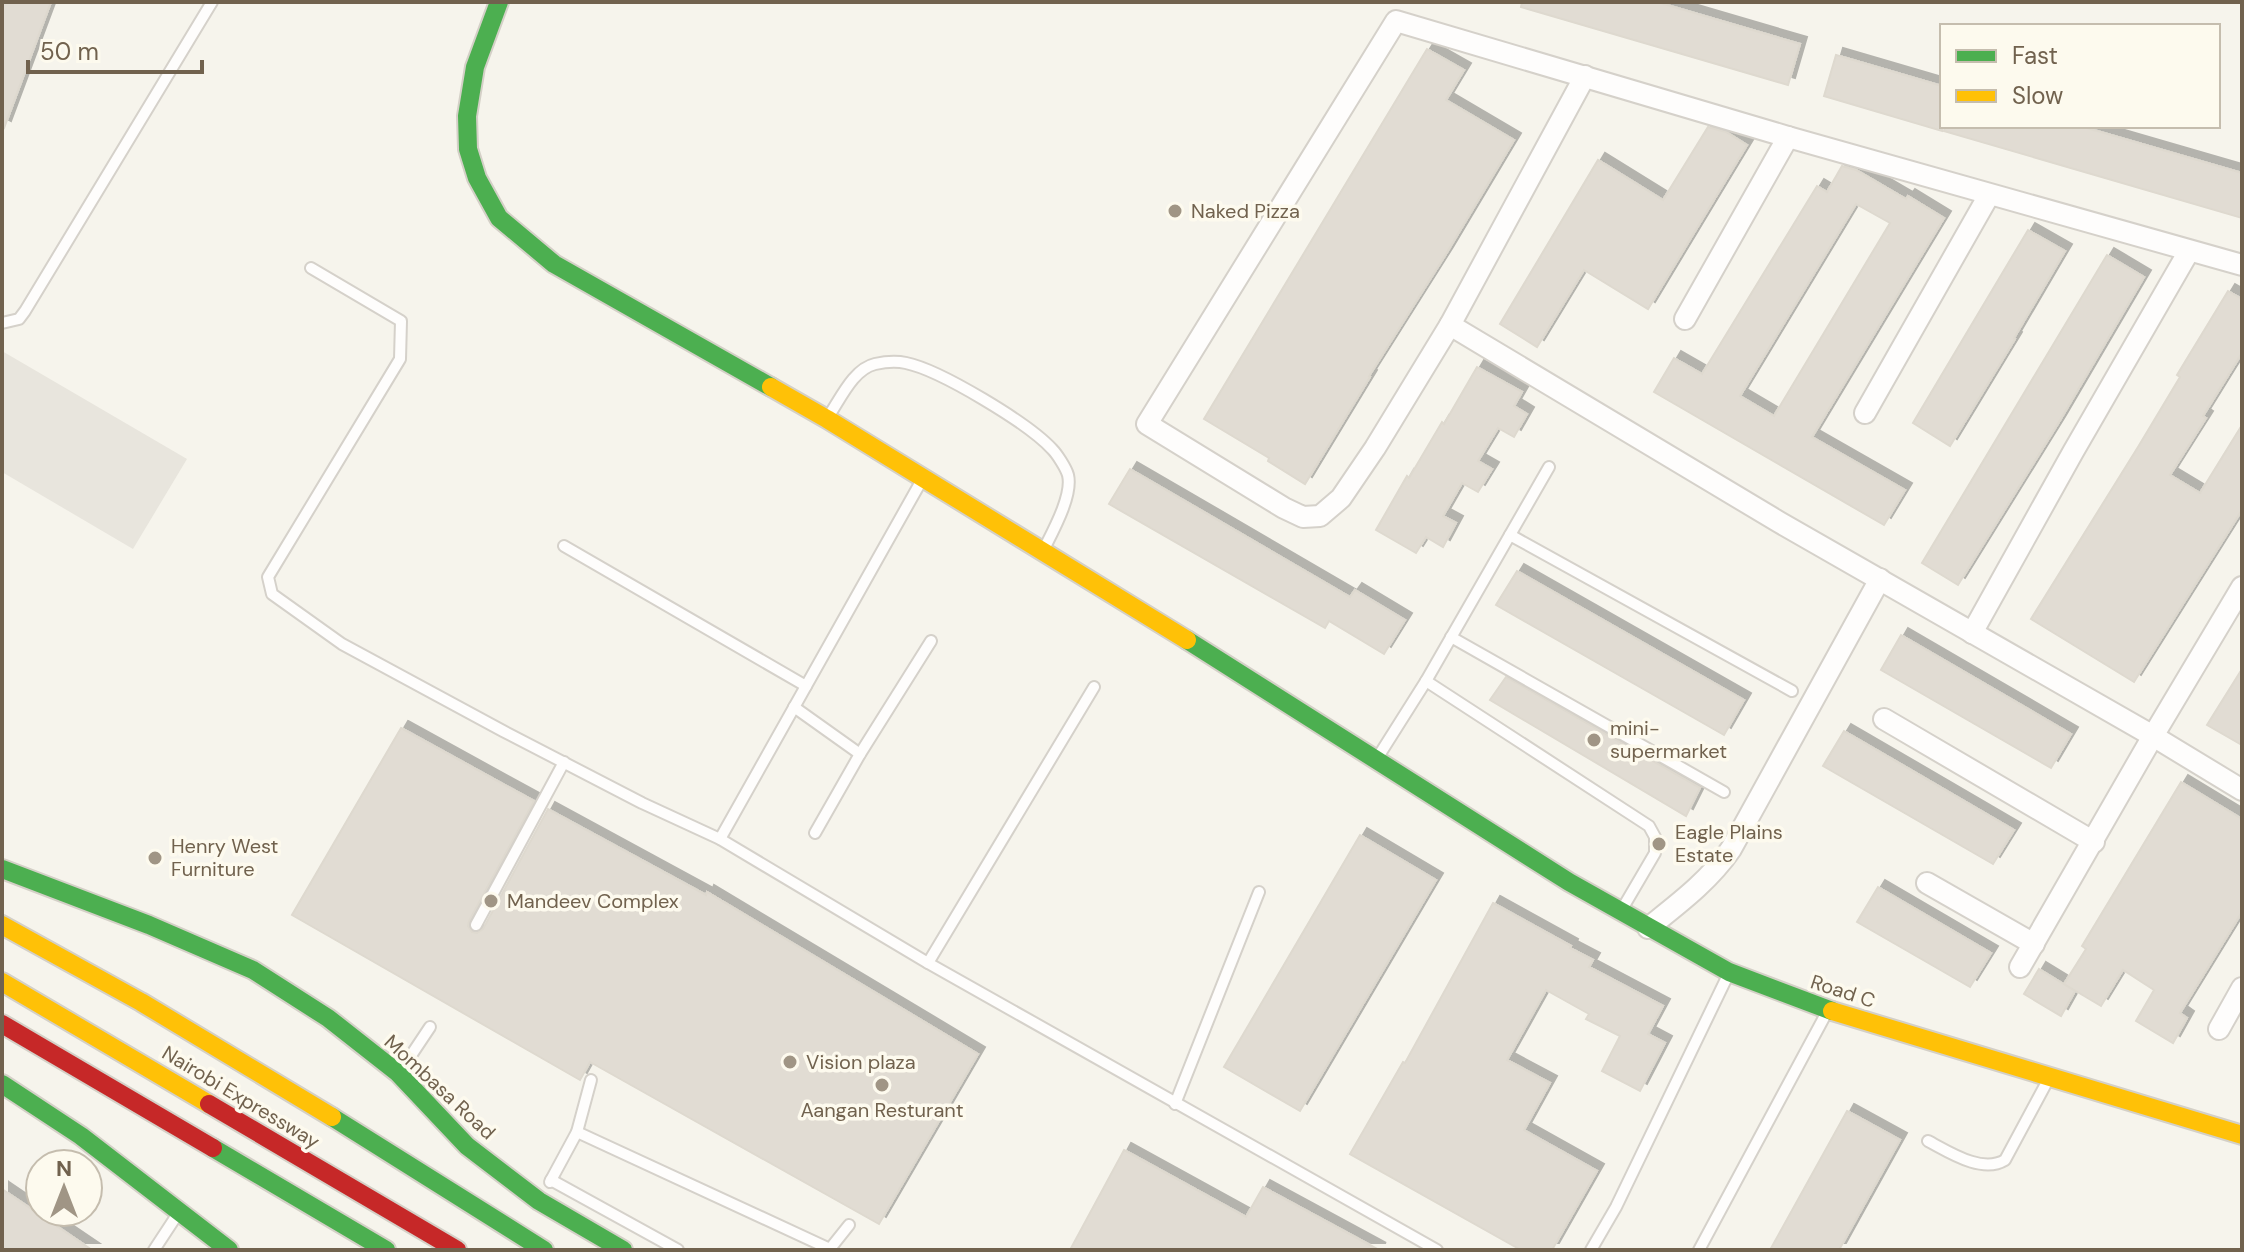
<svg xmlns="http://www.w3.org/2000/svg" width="2244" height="1252" font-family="'DM Sans',sans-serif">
<defs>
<filter id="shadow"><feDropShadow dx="7" dy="-7" stdDeviation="0" flood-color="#0004"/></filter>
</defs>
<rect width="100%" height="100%" fill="#f6f4ec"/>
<path fill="#e8e5dd" d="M2 351 187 459 133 549 2 472Z"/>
<g fill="#e1dcd3" stroke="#ded9cf" stroke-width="2" fill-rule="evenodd" filter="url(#shadow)">
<path d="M2 2H51L4 128 2 127Z"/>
<path d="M1522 2H1657L1800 44 1788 85 1521 7Z"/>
<path d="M1427 49 1464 70 1446 100 1514 140 1446 254 1369 376 1370 377 1305 484 1268 461 1269 458 1204 419Z"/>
<path d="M1836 55 1942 86V131L1824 96Z"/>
<path d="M1945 126H2080L2242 173V218L1944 131Z"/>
<path d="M1708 127 1726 132 1747 145 1648 309 1584 270 1537 347 1500 324 1598 160 1663 200Z"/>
<path d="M1842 166 1856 170 1906 199 1908 196 1944 218 1812 437 1905 490 1884 525 1654 392 1674 358 1702 374 1817 186 1827 192ZM1856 204 1890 223 1774 416 1740 396Z"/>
<path d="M2028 230 2065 251 2014 338 2015 339 1950 446 1913 423Z"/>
<path d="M2107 255 2144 277 2059 422 1958 585 1922 563Z"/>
<path d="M2228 291 2242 299V353L2203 416 2206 418 2170 475 2200 493 2242 425V510L2134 682 2031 619 2138 447 2180 377 2177 375Z"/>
<path d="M1477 367 1522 392 1514 406 1527 414 1514 437 1498 428 1478 461 1492 469 1478 492 1462 483 1443 516 1456 523 1443 547 1426 537 1416 553 1376 530 1407 476 1409 478 1442 422 1444 424Z"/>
<path d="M1130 469 1350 597 1355 590 1405 620 1384 654 1329 621 1325 628 1109 504Z"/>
<path d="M1517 571 1744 700 1724 735 1496 605Z"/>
<path d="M1901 635 2071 734 2051 768 1881 670Z"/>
<path d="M2242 669V745L2207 725Z"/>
<path d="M1506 677 1700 788 1686 816 1490 700Z"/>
<path d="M401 728 534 801 469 921 468 926 472 932 477 933 483 929 548 809 706 895 707 892 978 1054 879 1224 590 1062 580 1080 292 915Z"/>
<path d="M1844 731 2014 830 1993 864 1823 766Z"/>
<path d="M2181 782 2242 819V912L2180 1013 2187 1018 2173 1043 2136 1021 2154 990 2123 970 2101 1006 2064 984 2086 949 2082 946Z"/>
<path d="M1360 835 1436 880 1300 1111 1224 1067Z"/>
<path d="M1878 887 1991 953 1970 987 1857 922Z"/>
<path d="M1493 903 1571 946 1570 948 1593 960 1589 967 1663 1006 1648 1034 1665 1043 1640 1091 1602 1071 1620 1036 1586 1019 1589 1014 1546 990 1507 1060 1550 1083 1524 1130 1597 1171 1552 1250H1521L1350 1154 1403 1062 1405 1063Z"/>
<path d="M2039 969 2075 991 2061 1016 2024 994Z"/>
<path d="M1847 1111 1900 1140 1839 1250H1770Z"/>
<path d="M1124 1150 1246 1217 1263 1187 1379 1250H1070Z"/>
<path d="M2 1189 92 1250H2Z"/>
</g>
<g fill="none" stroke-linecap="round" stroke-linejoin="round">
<g stroke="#d5d1ca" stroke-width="14">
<g id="lane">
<path d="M311 268 401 321 400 359 268 577 272 594 342 644 503 731 642 803 720 839 928 963 1437 1250"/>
<path d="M2 323 19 319 25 311 212 2"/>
<path d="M828 417C840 400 853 369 875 364 884 362 897 361 906 363 940 370 1028 423 1052 449 1057 454 1066 468 1068 475 1073 495 1053 531 1044 549"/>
<path d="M1510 535 1792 691"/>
<path d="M564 546 806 686"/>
<path d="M1451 637 1724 792"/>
<path d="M1426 681 1649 826 1655 837V853L1621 911"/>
<path d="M794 707 860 754"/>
<path d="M1378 757 1426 681 1549 467"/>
<path d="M815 833 860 754 931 641"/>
<path d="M720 839 923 478"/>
<path d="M476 925 564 762"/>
<path d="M928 963 1094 687"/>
<path d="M402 1069 430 1027"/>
<path d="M1175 1104 1259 892"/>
<path d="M577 1132 830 1249"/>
<path d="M1928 1141C1949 1152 1982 1174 2005 1160L2048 1080"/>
<path d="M551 1180 678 1250"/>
<path d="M550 1182 577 1132 591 1080"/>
<path d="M154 1250 175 1218"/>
<path d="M829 1250 849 1225"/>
<path d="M1591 1250 1616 1207 1729 973"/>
<path d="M1699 1250 1827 1012"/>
</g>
</g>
<g stroke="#d5d1ca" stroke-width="24">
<g id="street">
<path d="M1585 76 1450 325 1779 522 2153 736 2242 790"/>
<path d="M1685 319 1788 137"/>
<path d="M1450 325 1375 448 1341 498 1320 516 1303 517 1284 508 1147 424 1396 21 1788 137 2242 265"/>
<path d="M1865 413 1989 195"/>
<path d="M1972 633 2073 452 2189 251"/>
<path d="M1884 719 2094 842"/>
<path d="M1927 883 2034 944"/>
<path d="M1648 928C1678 904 1709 881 1731 849L1880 579"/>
<path d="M2020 967 2153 736 2242 587"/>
<path d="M2219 1029 2242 988"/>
</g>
</g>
<g stroke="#d4d0c7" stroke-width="22">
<g id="fast">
<path d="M499 2 475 67 467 116 468 149 477 178 499 218 554 264 771 387"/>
<path d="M1187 640 1569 882 1729 972 1832 1011"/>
<path d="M2 869 149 925 253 970 328 1018 398 1073 467 1146 539 1201 623 1250"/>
<path d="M2 1084 81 1136 229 1250"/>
<path d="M332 1117 544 1250"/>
<path d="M213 1148 386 1250"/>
</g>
</g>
<g stroke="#d4d0c7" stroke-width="22">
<g id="slow">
<path d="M771 387 827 419 1187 640"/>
<path d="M2 925 141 1002 332 1117"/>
<path d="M2 982 209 1104"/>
<path d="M1832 1011 2242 1135"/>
</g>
</g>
<g stroke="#d4d0c7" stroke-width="22">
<g id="jam">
<path d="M2 1024 213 1148"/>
<path d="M209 1104 457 1250"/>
</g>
</g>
<use href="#lane" stroke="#fefdfc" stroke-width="10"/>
<use href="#street" stroke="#fefdfc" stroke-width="20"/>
<use href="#fast" stroke="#4caf50" stroke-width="18"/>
<use href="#slow" stroke="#ffc107" stroke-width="18"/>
<use href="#jam" stroke="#c62828" stroke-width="18"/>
</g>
<g fill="#a09585" stroke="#fdfaee" stroke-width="3">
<circle cx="1175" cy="211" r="8"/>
<circle cx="1594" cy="740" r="8"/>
<circle cx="1659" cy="844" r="8"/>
<circle cx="155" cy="858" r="8"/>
<circle cx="491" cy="901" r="8"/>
<circle cx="790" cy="1062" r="8"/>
<circle cx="882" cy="1085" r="8"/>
</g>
<g text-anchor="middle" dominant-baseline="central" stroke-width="7" stroke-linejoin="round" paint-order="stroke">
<g font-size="20" fill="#71624e" stroke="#fdfaee" text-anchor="start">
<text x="1191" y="211">Naked Pizza</text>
<text x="1610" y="728">mini-<tspan x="1610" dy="23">supermarket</tspan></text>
<text x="1675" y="832">Eagle Plains<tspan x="1675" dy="23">Estate</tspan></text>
<text x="171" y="846">Henry West<tspan x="171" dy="23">Furniture</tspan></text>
<text x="507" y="901">Mandeev Complex</text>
<text x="806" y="1062">Vision plaza</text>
<text x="882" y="1110" text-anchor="middle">Aangan Resturant</text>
</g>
<g font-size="20" fill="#71624e" stroke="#fdfaee">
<text transform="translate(1843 991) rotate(18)">Road C</text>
<text transform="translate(440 1087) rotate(43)">Mombasa Road</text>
<text transform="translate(241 1097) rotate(31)">Nairobi Expressway</text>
</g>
</g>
<rect width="2244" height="1252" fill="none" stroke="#71624e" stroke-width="8"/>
<rect x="1940" y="24" width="280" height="104" fill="#fdfaee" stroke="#c5bdae" stroke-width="2"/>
<rect x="1956" y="50" width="40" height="12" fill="#4caf50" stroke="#c5bdae" stroke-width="2"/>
<text x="2012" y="64" font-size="24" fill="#71624e">Fast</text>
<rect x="1956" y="90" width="40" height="12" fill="#ffc107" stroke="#c5bdae" stroke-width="2"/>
<text x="2012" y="104" font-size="24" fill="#71624e">Slow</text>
<g transform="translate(64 1188)"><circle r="38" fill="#fdfaee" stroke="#c5bdae" stroke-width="2"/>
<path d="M0-6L14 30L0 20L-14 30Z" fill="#a09585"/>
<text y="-12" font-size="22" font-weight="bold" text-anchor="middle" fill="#71624e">N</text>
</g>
<path d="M28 60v12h174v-12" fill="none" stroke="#71624e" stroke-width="4"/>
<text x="40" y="60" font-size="24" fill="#71624e" stroke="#fdfaee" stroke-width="6" paint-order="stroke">50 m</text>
</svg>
